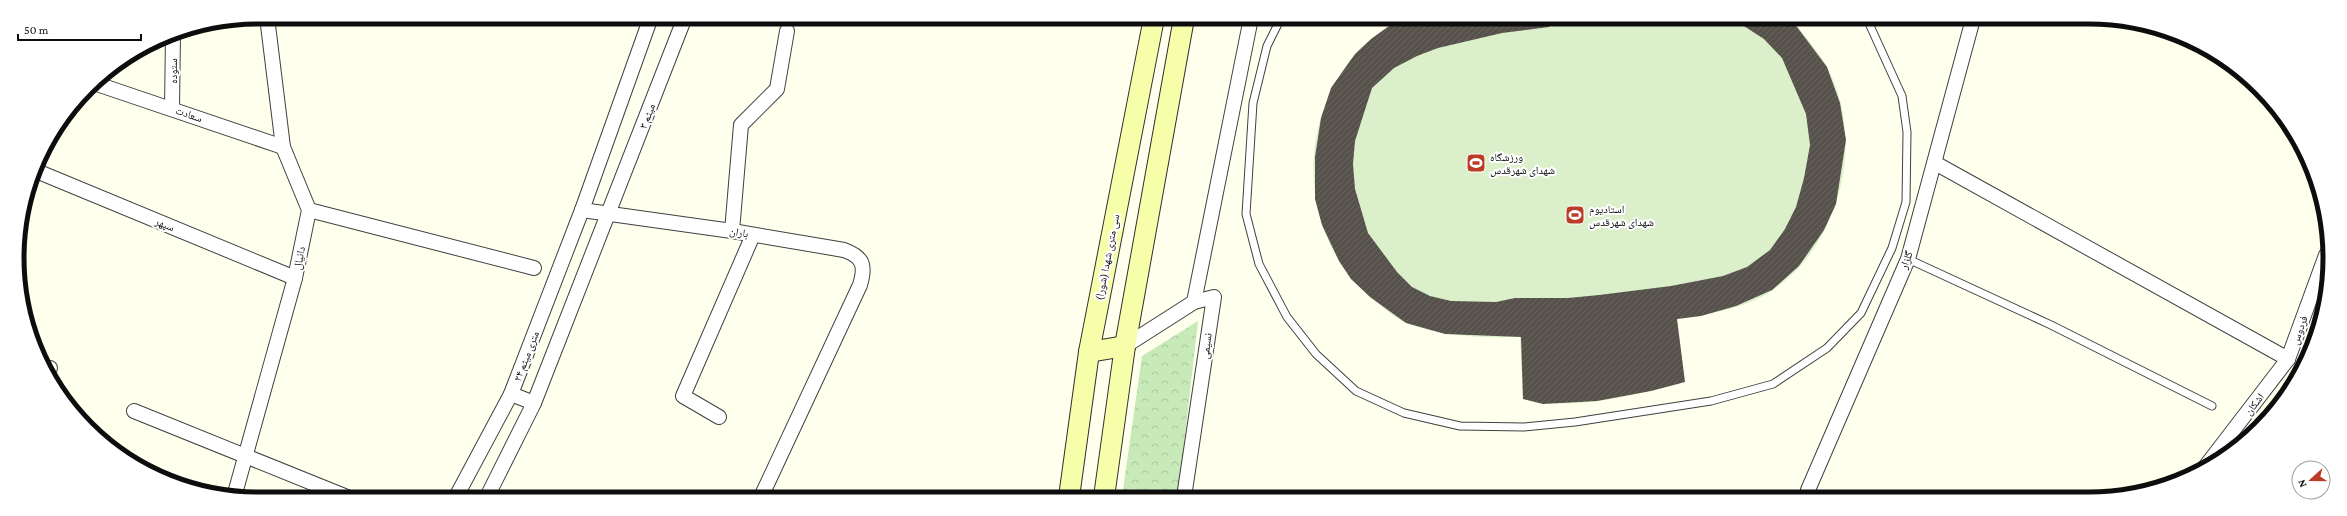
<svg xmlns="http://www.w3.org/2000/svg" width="2347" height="516" font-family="'Crimson Pro','Noto Naskh Arabic',serif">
<defs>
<pattern id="park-crowns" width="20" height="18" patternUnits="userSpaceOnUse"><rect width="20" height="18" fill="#c8e9b8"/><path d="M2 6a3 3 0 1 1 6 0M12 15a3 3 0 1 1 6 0" fill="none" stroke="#abc79d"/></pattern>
<pattern id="building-hatch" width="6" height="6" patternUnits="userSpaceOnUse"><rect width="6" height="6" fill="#56514a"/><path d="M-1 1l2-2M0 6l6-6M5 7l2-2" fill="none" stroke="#696560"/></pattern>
</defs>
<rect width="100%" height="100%" fill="#ffe"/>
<path fill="url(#park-crowns)" d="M1198 321 1178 497H1122L1142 356Z"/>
<path fill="#dbf0ca" d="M1414 18 1791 19C1803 34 1818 50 1827 67 1866 140 1841 244 1773 290 1747 308 1707 315 1677 319L1685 382C1633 396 1575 411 1523 399L1520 336C1490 340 1435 335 1407 323 1395 319 1384 308 1375 301 1350 280 1332 255 1322 224 1296 148 1330 40 1414 18Z"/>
<path fill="url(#building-hatch)" d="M1414 18H1549V27L1502 33 1438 48 1417 56 1394 68 1372 88 1355 141 1353 164 1355 189 1368 233 1397 272 1412 287 1430 296 1451 301 1496 302 1515 298H1568L1599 295 1671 286 1723 276 1747 267 1770 250 1785 229 1796 207 1804 178 1810 145 1806 114 1782 58 1764 39 1733 19H1791L1827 67 1840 103 1846 140 1836 204 1824 230 1799 266 1772 290 1736 306 1701 316 1677 319 1685 382 1651 391 1597 401 1543 404 1523 399 1521 337 1445 334 1406 323 1370 297 1351 279 1339 261 1322 225 1315 199V157L1321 118 1331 88 1355 54 1371 39 1389 26Z"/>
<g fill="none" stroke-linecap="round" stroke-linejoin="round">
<g stroke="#404040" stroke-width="9">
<g id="service">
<path d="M1281 18 1267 46 1253 103 1246 214 1259 264 1287 317 1316 354 1356 391 1404 413 1460 426 1524 427 1575 422 1711 401 1773 384 1827 348 1861 313 1892 248 1906 202 1907 132 1902 96 1867 19"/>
<path d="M1908 259 2051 325 2212 406"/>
</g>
</g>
<g stroke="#404040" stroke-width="16">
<g id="minor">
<path d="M94 83 283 147"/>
<path d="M172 108 173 34"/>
<path d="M1935 163 2288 359"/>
<path d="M34 170 295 278"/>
<path d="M309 210 534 268"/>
<path d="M582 210 732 231 844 250C863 257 866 265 860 285L761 497"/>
<path d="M732 231 741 125 777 89 787 31"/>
<path d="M1194 302 1251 18"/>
<path d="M1125 346 1194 302 1214 297 1184 497"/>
<path d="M49 368H50"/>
<path d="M511 394 534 403"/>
<path d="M134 411 347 497"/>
<path d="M719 417 683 396 753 235"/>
<path d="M2205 467 2288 359 2326 255"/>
<path d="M1808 490 1908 259 1973 19"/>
<path d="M234 497 295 278 309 210 283 147 267 17"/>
<path d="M456 497 511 394 582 210 651 17"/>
<path d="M487 497 534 403 685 17"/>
</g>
</g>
<g stroke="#2f2f2f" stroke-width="22">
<g id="secondary">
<path d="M1089 352 1125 346"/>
<path d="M1069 497 1089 352 1154 18"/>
<path d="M1104 497 1125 346 1184 18"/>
</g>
</g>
<use href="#service" stroke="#fff" stroke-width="7"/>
<use href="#minor" stroke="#fff" stroke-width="14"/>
<use href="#secondary" stroke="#f7feaa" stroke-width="20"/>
</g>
<defs>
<g id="stadium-square" transform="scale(1)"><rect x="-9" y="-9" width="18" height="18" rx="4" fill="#bc3d27" stroke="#fff"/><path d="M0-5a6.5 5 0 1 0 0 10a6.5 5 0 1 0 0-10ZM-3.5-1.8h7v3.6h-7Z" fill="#fff"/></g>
</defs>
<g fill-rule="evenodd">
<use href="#stadium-square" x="1476" y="163"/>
<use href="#stadium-square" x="1575" y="215"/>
</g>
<g text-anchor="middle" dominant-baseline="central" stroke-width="4" stroke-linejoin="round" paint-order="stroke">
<g font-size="11" fill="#0d0d0d" stroke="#fff">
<text transform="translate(173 71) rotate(-90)">ستوده</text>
<text transform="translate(189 114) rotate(19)">سعادت</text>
<text transform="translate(647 116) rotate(-69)">میثم ۳</text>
<text transform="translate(165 224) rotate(22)">سپهر</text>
<text transform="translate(739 232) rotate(10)">باران</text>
<text transform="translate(1107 257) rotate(-79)">سی متری شهدا (شورا)</text>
<text transform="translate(299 258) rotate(-79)">دانیال</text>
<text transform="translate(1906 260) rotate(-70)">گلزار</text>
<text transform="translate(2299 330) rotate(-70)">فردوس</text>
<text transform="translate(1206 346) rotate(-82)">نسیمی</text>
<text transform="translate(526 356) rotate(-69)">۲۴ متری میثم</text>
<text transform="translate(2254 404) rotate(-52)">اشکان</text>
</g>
<g font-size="11" fill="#0d0d0d" stroke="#fff" text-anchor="start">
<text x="1490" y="157">ورزشگاه<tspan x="1490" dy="13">شهدای شهرقدس</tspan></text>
<text x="1589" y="209">استادیوم<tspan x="1589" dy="13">شهدای شهرقدس</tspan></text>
</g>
</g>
<path d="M0 0H2347V516H0ZM258 24H2089A234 234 0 0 1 2323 258V258A234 234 0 0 1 2089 492H258A234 234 0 0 1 24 258V258A234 234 0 0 1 258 24Z" fill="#fff" fill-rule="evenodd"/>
<path fill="none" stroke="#0d0d0d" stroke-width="5" d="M258 24H2089A234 234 0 0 1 2323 258V258A234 234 0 0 1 2089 492H258A234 234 0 0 1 24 258V258A234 234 0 0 1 258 24Z"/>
<g transform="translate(2311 480) rotate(249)"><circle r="19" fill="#ffffff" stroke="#9e9e9e"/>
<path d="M0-3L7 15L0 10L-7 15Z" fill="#bc3d27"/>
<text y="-6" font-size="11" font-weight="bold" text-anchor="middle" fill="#0d0d0d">N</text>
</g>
<path d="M18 34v6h123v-6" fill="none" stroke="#0d0d0d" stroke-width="2"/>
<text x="24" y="34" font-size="12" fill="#0d0d0d" stroke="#ffffff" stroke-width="3" paint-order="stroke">50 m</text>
</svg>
